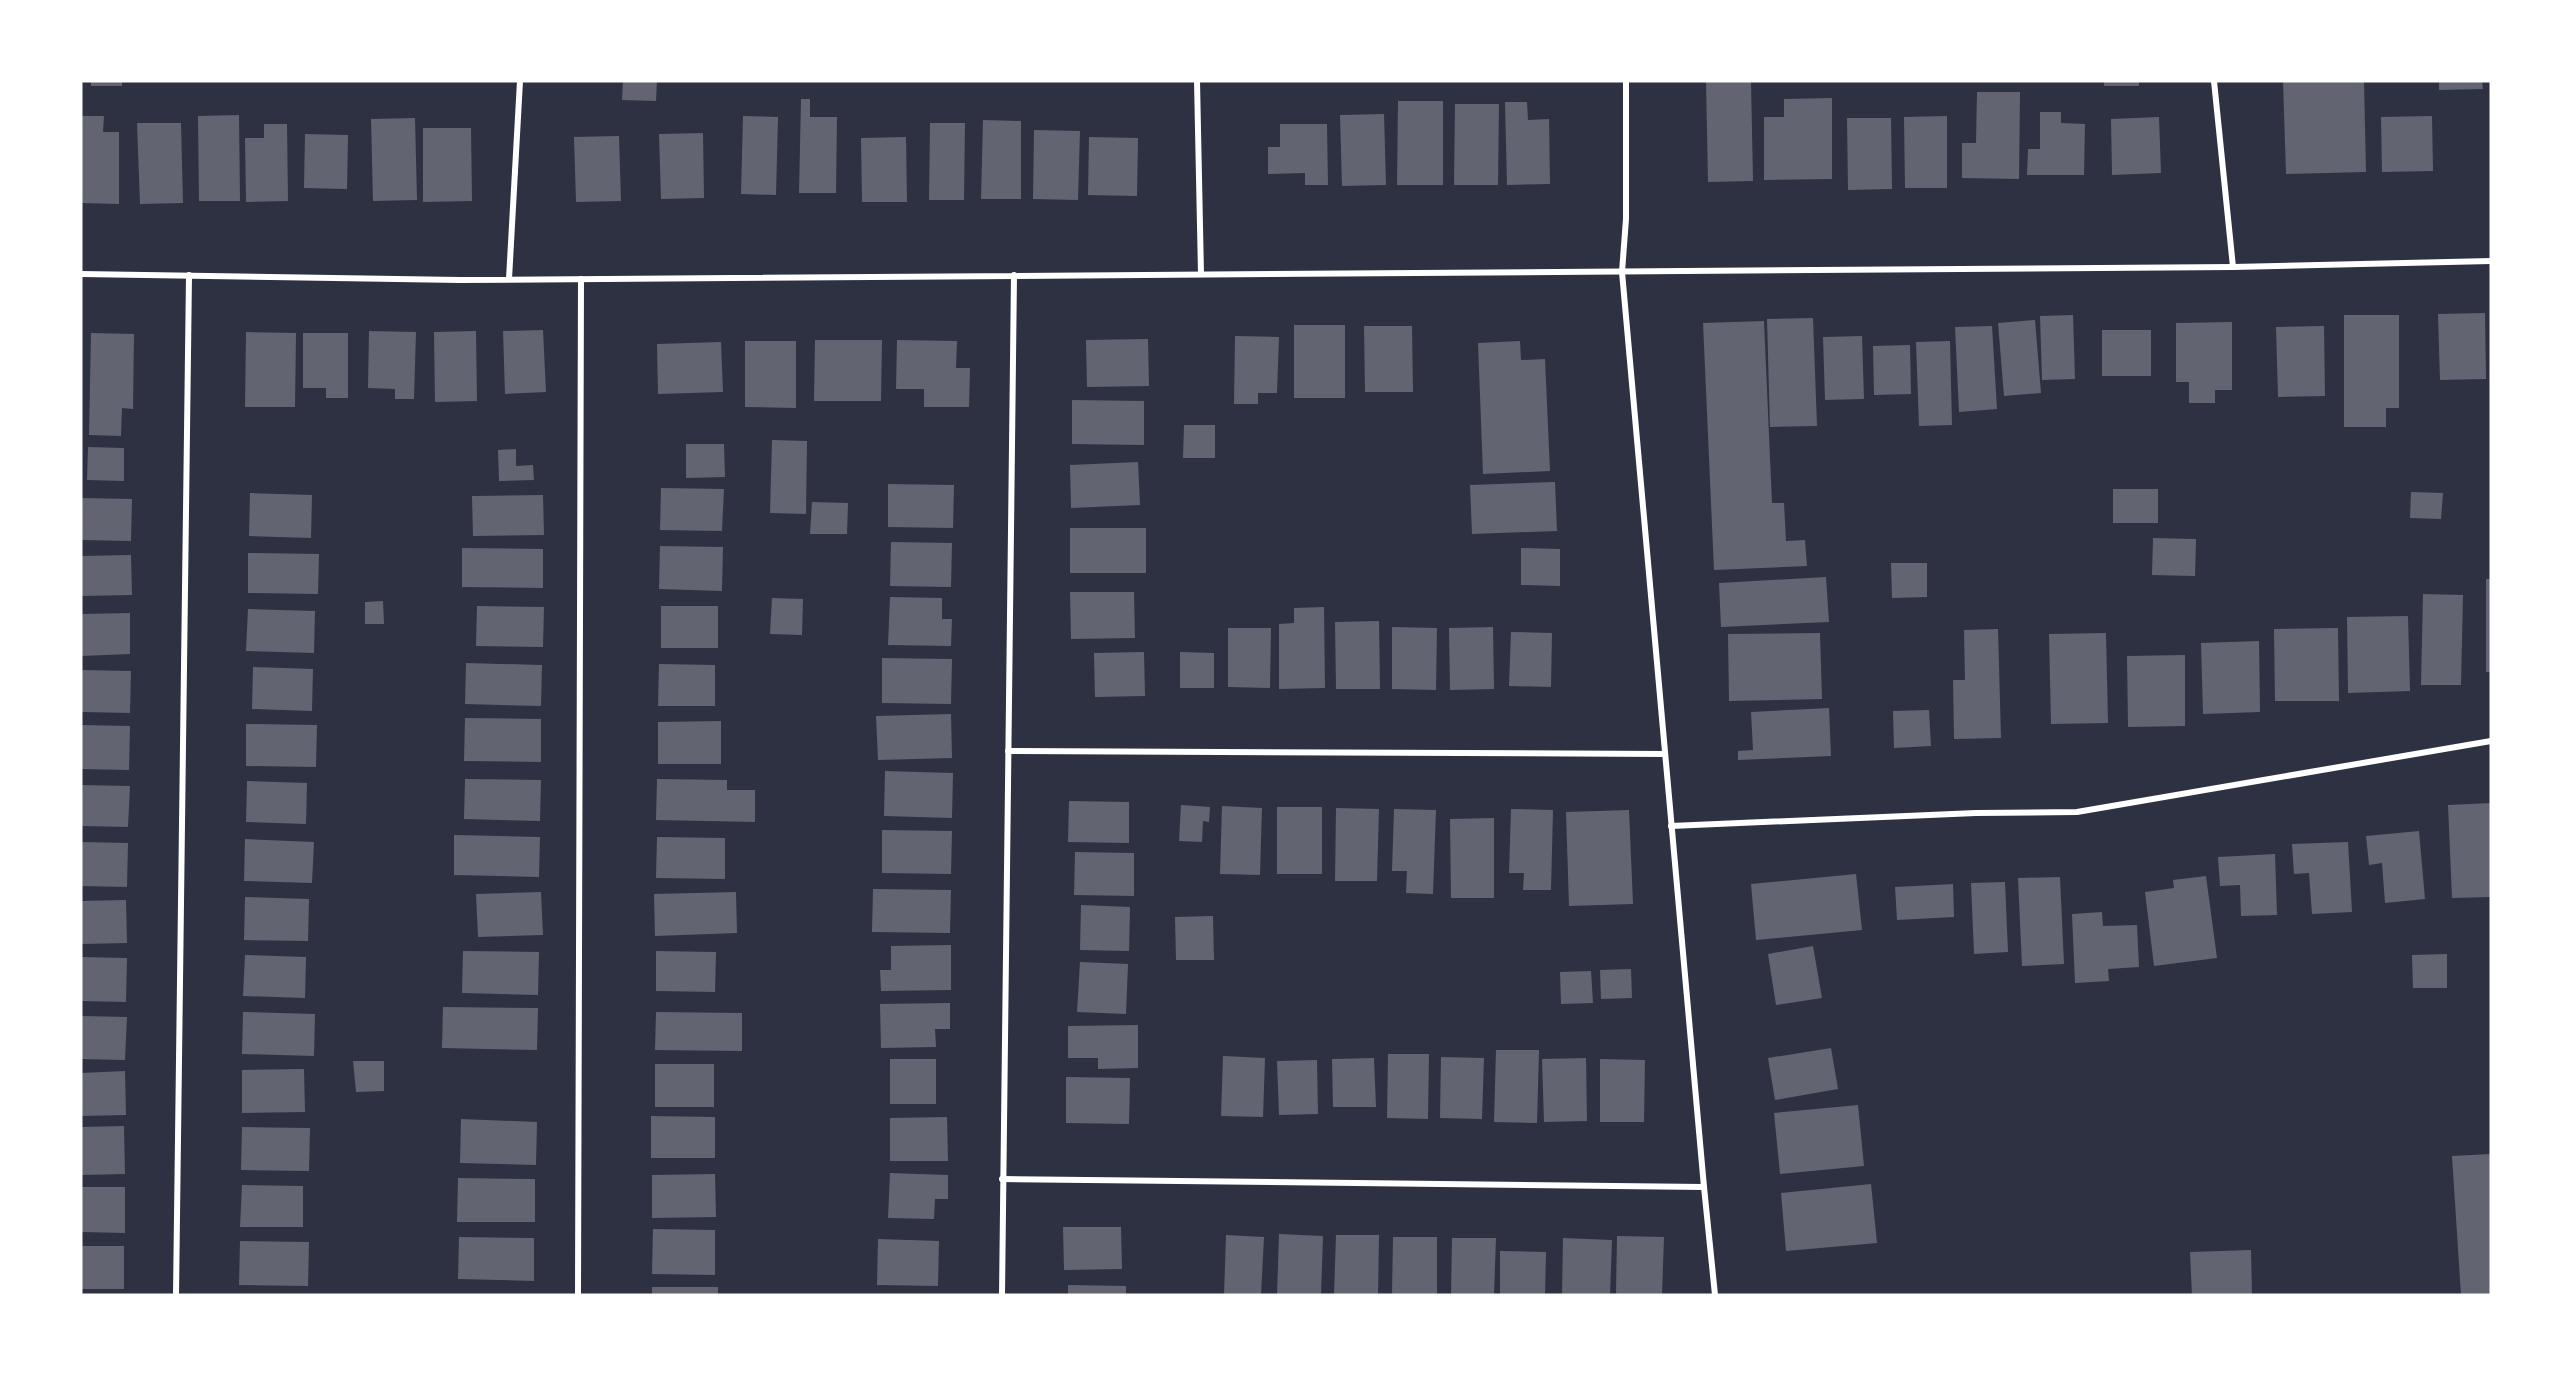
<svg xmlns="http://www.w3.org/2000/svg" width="2572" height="1376" font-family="'PT Sans Narrow',sans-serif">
<rect width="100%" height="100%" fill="#2d3142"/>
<g fill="#626471">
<rect x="91" y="81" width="31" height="5"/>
<path d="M623 81H657L656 101 622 100Z"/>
<path d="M1706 81H1751L1753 181 1708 182Z"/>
<rect x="2104" y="81" width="35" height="5"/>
<path d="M2283 81H2364L2366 172 2286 174Z"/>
<path d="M2439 81H2482L2483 89 2439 90Z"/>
<path d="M1977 92H2020L2019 179 1962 178V143H1976Z"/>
<path d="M1832 98V179L1764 180V117H1784V99Z"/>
<path d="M801 99H810V117H837L836 193H799Z"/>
<path d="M1398 101H1443V185H1397Z"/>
<path d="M1505 102H1527L1528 120 1549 119 1550 184 1507 185Z"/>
<path d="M1455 104H1499L1498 185H1454Z"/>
<path d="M2040 112H2061V123L2085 124 2084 175H2027L2028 149H2040Z"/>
<path d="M1384 114 1386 185 1342 186 1340 115Z"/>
<path d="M239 115 240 201H199L198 116Z"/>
<path d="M81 116H104L103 132H119V204L81 203Z"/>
<path d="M743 116 778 117 776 195 741 194Z"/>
<path d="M1947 116V188H1905L1904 117Z"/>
<path d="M2432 116 2433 171 2382 172 2381 117Z"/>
<path d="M2159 117 2161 173 2112 175 2111 119Z"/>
<path d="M415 118 417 200 373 201 371 119Z"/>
<path d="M1847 118H1891L1892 189 1848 190Z"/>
<path d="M983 120 1021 121V199H981Z"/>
<path d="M137 123H181L183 203 140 204Z"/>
<path d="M930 123H965L964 200H929Z"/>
<path d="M264 124H287L288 201 246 202 245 138H264Z"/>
<path d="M1280 124H1327L1328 185H1305V173L1268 174V147H1280Z"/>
<path d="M423 128H471L472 201 423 202Z"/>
<path d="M1034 130 1080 131 1078 200 1033 199Z"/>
<path d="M703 133 704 198 661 199 659 134Z"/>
<path d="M305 134 348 135 347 189 304 188Z"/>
<path d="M619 136 621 201 576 202 574 137Z"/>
<path d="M906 137 907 202H862L861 138Z"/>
<path d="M1089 137 1138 138 1137 196 1088 195Z"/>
<path d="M2485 313 2486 379 2440 380 2438 314Z"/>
<path d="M2073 315 2075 379 2042 380 2040 316Z"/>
<path d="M2344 315H2399V408H2386V427H2344Z"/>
<path d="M1813 318 1817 426 1770 427 1767 319Z"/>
<path d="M2035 320 2041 393 2004 396 1998 323Z"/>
<path d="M1764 321 1772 503H1784L1786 541 1805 540 1807 566 1714 570 1703 323Z"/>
<path d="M2232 322V390H2215V403H2189V382H2176V323Z"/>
<rect x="1294" y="325" width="51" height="73"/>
<path d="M1364 326H1412L1413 392H1365Z"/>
<path d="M1992 326 1997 409 1959 412 1955 327Z"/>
<path d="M2324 326 2325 396 2278 397 2276 327Z"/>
<path d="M543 330 546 392 505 394 503 331Z"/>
<rect x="2102" y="330" width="49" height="46"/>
<path d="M369 331 416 332 414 399H395V389L368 388Z"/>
<path d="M476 331 477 401 435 402 434 332Z"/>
<path d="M246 332 296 333 295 407H245Z"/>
<path d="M91 333 134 334 133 409 122 408 121 436 89 435Z"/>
<path d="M303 333H348V398H326V388H303Z"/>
<path d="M1235 336 1279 337 1277 393H1258V404H1234Z"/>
<path d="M1862 336 1864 399 1825 400 1823 337Z"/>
<path d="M1148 339 1149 386 1087 387 1086 340Z"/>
<path d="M815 340H882L881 401H814Z"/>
<path d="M897 340 957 341 956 368H970L969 407H924V389H896Z"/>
<path d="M745 341H796V408L745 407Z"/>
<path d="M1520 341 1521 360 1545 359 1550 471 1483 474 1478 343Z"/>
<path d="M1950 341 1952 425 1919 426 1916 342Z"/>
<path d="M721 342 723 392 658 394 657 344Z"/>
<path d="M1910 345 1911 394 1874 395 1873 346Z"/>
<path d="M1072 400 1144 401V445L1072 444Z"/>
<path d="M1184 425H1215V458H1183Z"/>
<path d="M772 440 807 441 806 514 770 513Z"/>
<path d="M686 444H724L725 477 686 478Z"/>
<path d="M88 447 124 448V481L87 480Z"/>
<path d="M516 449V466L533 465 534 480 499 481 498 450Z"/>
<path d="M1138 462 1140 505 1071 508 1070 465Z"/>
<path d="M1555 482 1557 531 1472 534 1470 485Z"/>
<path d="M888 484 954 485 953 528 888 527Z"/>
<path d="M661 488 724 489 722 531 660 530Z"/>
<rect x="2113" y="489" width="45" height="34"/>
<path d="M2411 492 2443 493 2441 519 2410 518Z"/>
<path d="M250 493 312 495 311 538 249 536Z"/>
<path d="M543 495 544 535 473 536 472 496Z"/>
<path d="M81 498 132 499 131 541 81 540Z"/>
<path d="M812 502 848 503 847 534H810Z"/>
<rect x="1070" y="528" width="76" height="45"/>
<path d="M2153 538 2196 539 2195 576 2152 575Z"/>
<path d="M891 542 952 543 951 587 890 586Z"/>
<path d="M660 546 723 547 722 591 659 589Z"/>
<path d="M462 548 543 549V588L462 587Z"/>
<path d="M1521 548 1560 549V586L1521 585Z"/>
<path d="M248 553 319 554 318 594 248 593Z"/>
<path d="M131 555 132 595 81 596V556Z"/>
<path d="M1891 563H1927V597L1892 598Z"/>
<path d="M1826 577 1829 622 1721 627 1719 583Z"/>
<rect x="2486" y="579" width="5" height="93"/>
<path d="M1070 592H1134L1135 638 1071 639Z"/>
<path d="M2423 594 2463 595 2461 685H2421Z"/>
<path d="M890 597 942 598V619H952L951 646 888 645Z"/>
<path d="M772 598 803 599 802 635 770 634Z"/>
<path d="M383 601 384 624H365V602Z"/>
<path d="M477 606 544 607 543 647 476 646Z"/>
<rect x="661" y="606" width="57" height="42"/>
<path d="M1324 607 1325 688 1279 689V624L1294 623V608Z"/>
<path d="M248 609 315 611 314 653 246 651Z"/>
<path d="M130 613V654L81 656V614Z"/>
<path d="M2408 616 2410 691 2348 693 2347 617Z"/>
<path d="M1379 621 1380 689H1336L1335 622Z"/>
<path d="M1392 627 1437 628 1436 690 1392 689Z"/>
<path d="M1493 627 1494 689 1450 690 1449 628Z"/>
<path d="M1228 628H1271L1270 688 1228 687Z"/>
<path d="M2338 628 2339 701H2275L2274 629Z"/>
<path d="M1998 629 2001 738 1954 739 1953 680H1965L1964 630Z"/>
<path d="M1511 632 1552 633 1551 687 1509 686Z"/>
<path d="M1820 633 1822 699 1729 701 1728 634Z"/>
<path d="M2106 633 2108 723 2051 724 2049 634Z"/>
<path d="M2259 641 2260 712 2203 714 2201 643Z"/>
<path d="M1144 652 1145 696 1095 697 1094 653Z"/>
<path d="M1180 652 1214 653V688H1180Z"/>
<path d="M2185 655V726L2128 727 2127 656Z"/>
<path d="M882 658 952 659 951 704 882 703Z"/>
<path d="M466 663 542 665 541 706 465 704Z"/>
<path d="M659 664 715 665V706H658Z"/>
<path d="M253 667 313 669 312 711 252 709Z"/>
<path d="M81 670 131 671 130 713 81 712Z"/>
<path d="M1829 708 1831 756 1738 760V751L1753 750 1751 712Z"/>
<path d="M1929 710 1931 746 1894 748 1893 711Z"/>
<path d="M951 714 952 758 878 760 876 716Z"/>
<path d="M465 718 541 719V762L464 761Z"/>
<path d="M721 721V764H658V722Z"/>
<path d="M246 724 317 725 316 767 246 766Z"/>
<path d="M81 725 130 726 129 770 81 769Z"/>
<path d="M885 771 953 773 952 818 884 816Z"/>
<path d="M465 779 541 780 540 821 464 819Z"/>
<path d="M657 779 727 780V790H755V822L656 820Z"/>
<path d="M247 781 307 783 306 824 246 822Z"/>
<path d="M81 785 130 786 128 827 81 826Z"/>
<path d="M1069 801 1129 802V843L1068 842Z"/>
<path d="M2491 803V897L2452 898 2448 805Z"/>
<path d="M1181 805 1210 807 1209 822 1203 821 1202 842 1179 841Z"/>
<path d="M1222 806 1262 808 1260 875 1220 874Z"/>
<rect x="1277" y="807" width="45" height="67"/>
<path d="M1336 808 1379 809 1377 881H1335Z"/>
<path d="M1394 809 1436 810 1433 894 1406 893 1407 871H1392Z"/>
<path d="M1511 809 1553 810 1551 890H1523L1524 873H1509Z"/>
<path d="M1629 810 1633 904 1569 906 1566 812Z"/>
<path d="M1494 818V898H1451L1450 819Z"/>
<path d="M882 830 952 831 951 874 882 873Z"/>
<path d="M2419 831 2425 899 2385 903 2382 863 2369 865 2366 836Z"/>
<path d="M454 835 540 837 539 877 454 875Z"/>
<path d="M657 837 725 838V879L656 878Z"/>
<path d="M245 839 314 842 312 883 244 881Z"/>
<path d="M81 842 128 843 127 887 81 886Z"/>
<path d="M2348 842 2352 912 2312 914 2309 873 2294 874 2292 844Z"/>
<path d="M1075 852 1134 853V896L1074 895Z"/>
<path d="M2275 854 2277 915 2241 916 2240 885 2220 886 2218 857Z"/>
<path d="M1856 874 1862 930 1756 940 1751 884Z"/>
<path d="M2206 876 2217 958 2154 966 2145 892 2174 888 2173 880Z"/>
<path d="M2060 877 2064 964 2022 966 2018 878Z"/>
<path d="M2005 882 2008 952 1974 954 1971 883Z"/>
<path d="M1953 884 1954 917 1897 920 1895 887Z"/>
<path d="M873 889 951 890 950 933 872 932Z"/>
<path d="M541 892 543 935 478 937 476 894Z"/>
<path d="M736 892 737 933 655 936 654 894Z"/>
<path d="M245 897 309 899 308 941 244 940Z"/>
<path d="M126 900 127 943 81 944V901Z"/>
<path d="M1081 905 1130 907 1129 951 1080 950Z"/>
<path d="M2102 912 2103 926 2137 925 2139 967 2108 969 2109 981 2075 983 2072 914Z"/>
<path d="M1213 916 1214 960H1176L1175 917Z"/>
<path d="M951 945V990L881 991 880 970H891V946Z"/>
<path d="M1813 946 1822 998 1776 1005 1768 954Z"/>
<path d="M463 951 539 952 538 995 462 993Z"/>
<path d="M656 951 716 952 715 992 656 991Z"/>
<path d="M2447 954V988H2413L2412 955Z"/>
<path d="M245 955 306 957 305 998 243 996Z"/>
<path d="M81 957 127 958 126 1002 81 1001Z"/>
<path d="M1080 962 1128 964 1126 1014 1077 1012Z"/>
<path d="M1631 969 1632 998 1601 999 1600 970Z"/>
<path d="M1591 971 1593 1003 1561 1004 1560 972Z"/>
<path d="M950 1003V1029H935L936 1047 881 1048 880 1004Z"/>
<path d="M443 1007 538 1008 537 1050 442 1048Z"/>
<path d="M243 1012 315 1014 314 1056 242 1054Z"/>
<path d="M656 1012 742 1013V1051L655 1050Z"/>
<path d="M81 1016 127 1017 125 1060 81 1059Z"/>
<path d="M1138 1025V1068L1098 1069V1058H1068V1026Z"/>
<path d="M1831 1048 1838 1089 1775 1100 1768 1058Z"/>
<path d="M1496 1050H1539L1537 1123 1494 1122Z"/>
<path d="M1388 1054H1429L1428 1119 1387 1118Z"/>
<path d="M1223 1056 1265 1058 1263 1117 1221 1116Z"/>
<path d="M1441 1057 1484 1058 1482 1119 1440 1118Z"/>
<path d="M1374 1058 1376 1107H1333L1332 1059Z"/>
<path d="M1586 1058 1587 1121 1544 1122 1542 1059Z"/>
<rect x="890" y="1059" width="46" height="45"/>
<path d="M1600 1059 1645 1060 1644 1122H1600Z"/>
<path d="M1317 1060 1318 1114 1279 1115 1277 1061Z"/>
<path d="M353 1061H384V1091L356 1092Z"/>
<rect x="655" y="1064" width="59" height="43"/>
<path d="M304 1069 305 1112 242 1113V1070Z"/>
<path d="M125 1071 126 1115 81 1116V1073Z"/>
<path d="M1066 1077 1130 1078 1129 1124 1066 1123Z"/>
<path d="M1858 1105 1864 1166 1780 1174 1774 1113Z"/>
<path d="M651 1116 715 1117V1158H651Z"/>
<path d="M947 1117 948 1161H890V1118Z"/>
<path d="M461 1119 537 1122 536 1165 460 1163Z"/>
<path d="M124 1126 125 1174 81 1175V1127Z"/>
<path d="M242 1127 310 1128 309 1171 241 1170Z"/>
<path d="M2491 1154V1295H2461L2452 1156Z"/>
<path d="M890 1173 948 1175V1199H935L934 1219 888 1218Z"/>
<path d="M715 1174 716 1217 652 1218V1175Z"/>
<path d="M458 1178 535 1179V1222H457Z"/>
<path d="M1871 1184 1877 1243 1786 1251 1781 1193Z"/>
<path d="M242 1185 303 1186V1227H240Z"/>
<path d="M81 1187H125V1233L81 1232Z"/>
<path d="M1063 1227H1121L1122 1269 1064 1270Z"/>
<path d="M653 1229 715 1230V1275L652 1274Z"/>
<path d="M1279 1234 1323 1236 1321 1295H1277Z"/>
<path d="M1226 1235 1264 1237 1261 1295H1224Z"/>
<path d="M1336 1235H1379L1378 1295H1334Z"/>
<path d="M1617 1236 1664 1237 1662 1295H1616Z"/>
<path d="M459 1237 534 1238V1281L458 1279Z"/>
<path d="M1393 1237H1437V1295H1392Z"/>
<path d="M1452 1238H1496L1494 1295H1451Z"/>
<path d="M1563 1238 1612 1240 1610 1295H1562Z"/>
<path d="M878 1239 939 1241 938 1286 877 1285Z"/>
<path d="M240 1241 309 1242 308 1286 239 1285Z"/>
<rect x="81" y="1246" width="43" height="43"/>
<path d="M2251 1250 2252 1295H2192L2190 1252Z"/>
<path d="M1500 1251 1546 1252 1545 1295H1500Z"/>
<path d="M1068 1285 1126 1286V1295H1068Z"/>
<rect x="652" y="1287" width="66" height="8"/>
</g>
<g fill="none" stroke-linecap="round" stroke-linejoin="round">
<g stroke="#fff" stroke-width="6">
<path d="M1197 81 1201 274"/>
<path d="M1626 81V219L1622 272 1704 1187 1715 1295"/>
<path d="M2214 81 2233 267"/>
<path d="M81 274 460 280 2233 267 2491 261"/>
<path d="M509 279 520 81"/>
<path d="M1008 751 1665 754"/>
<path d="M1671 826 1976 813 2077 812 2491 741"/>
<path d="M1002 1179 1704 1187"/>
<path d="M176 1295 189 275"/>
<path d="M578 1295 581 279"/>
<path d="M1002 1295 1014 275"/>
</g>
</g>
<rect width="2572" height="1376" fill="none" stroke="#ffffff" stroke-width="165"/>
</svg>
